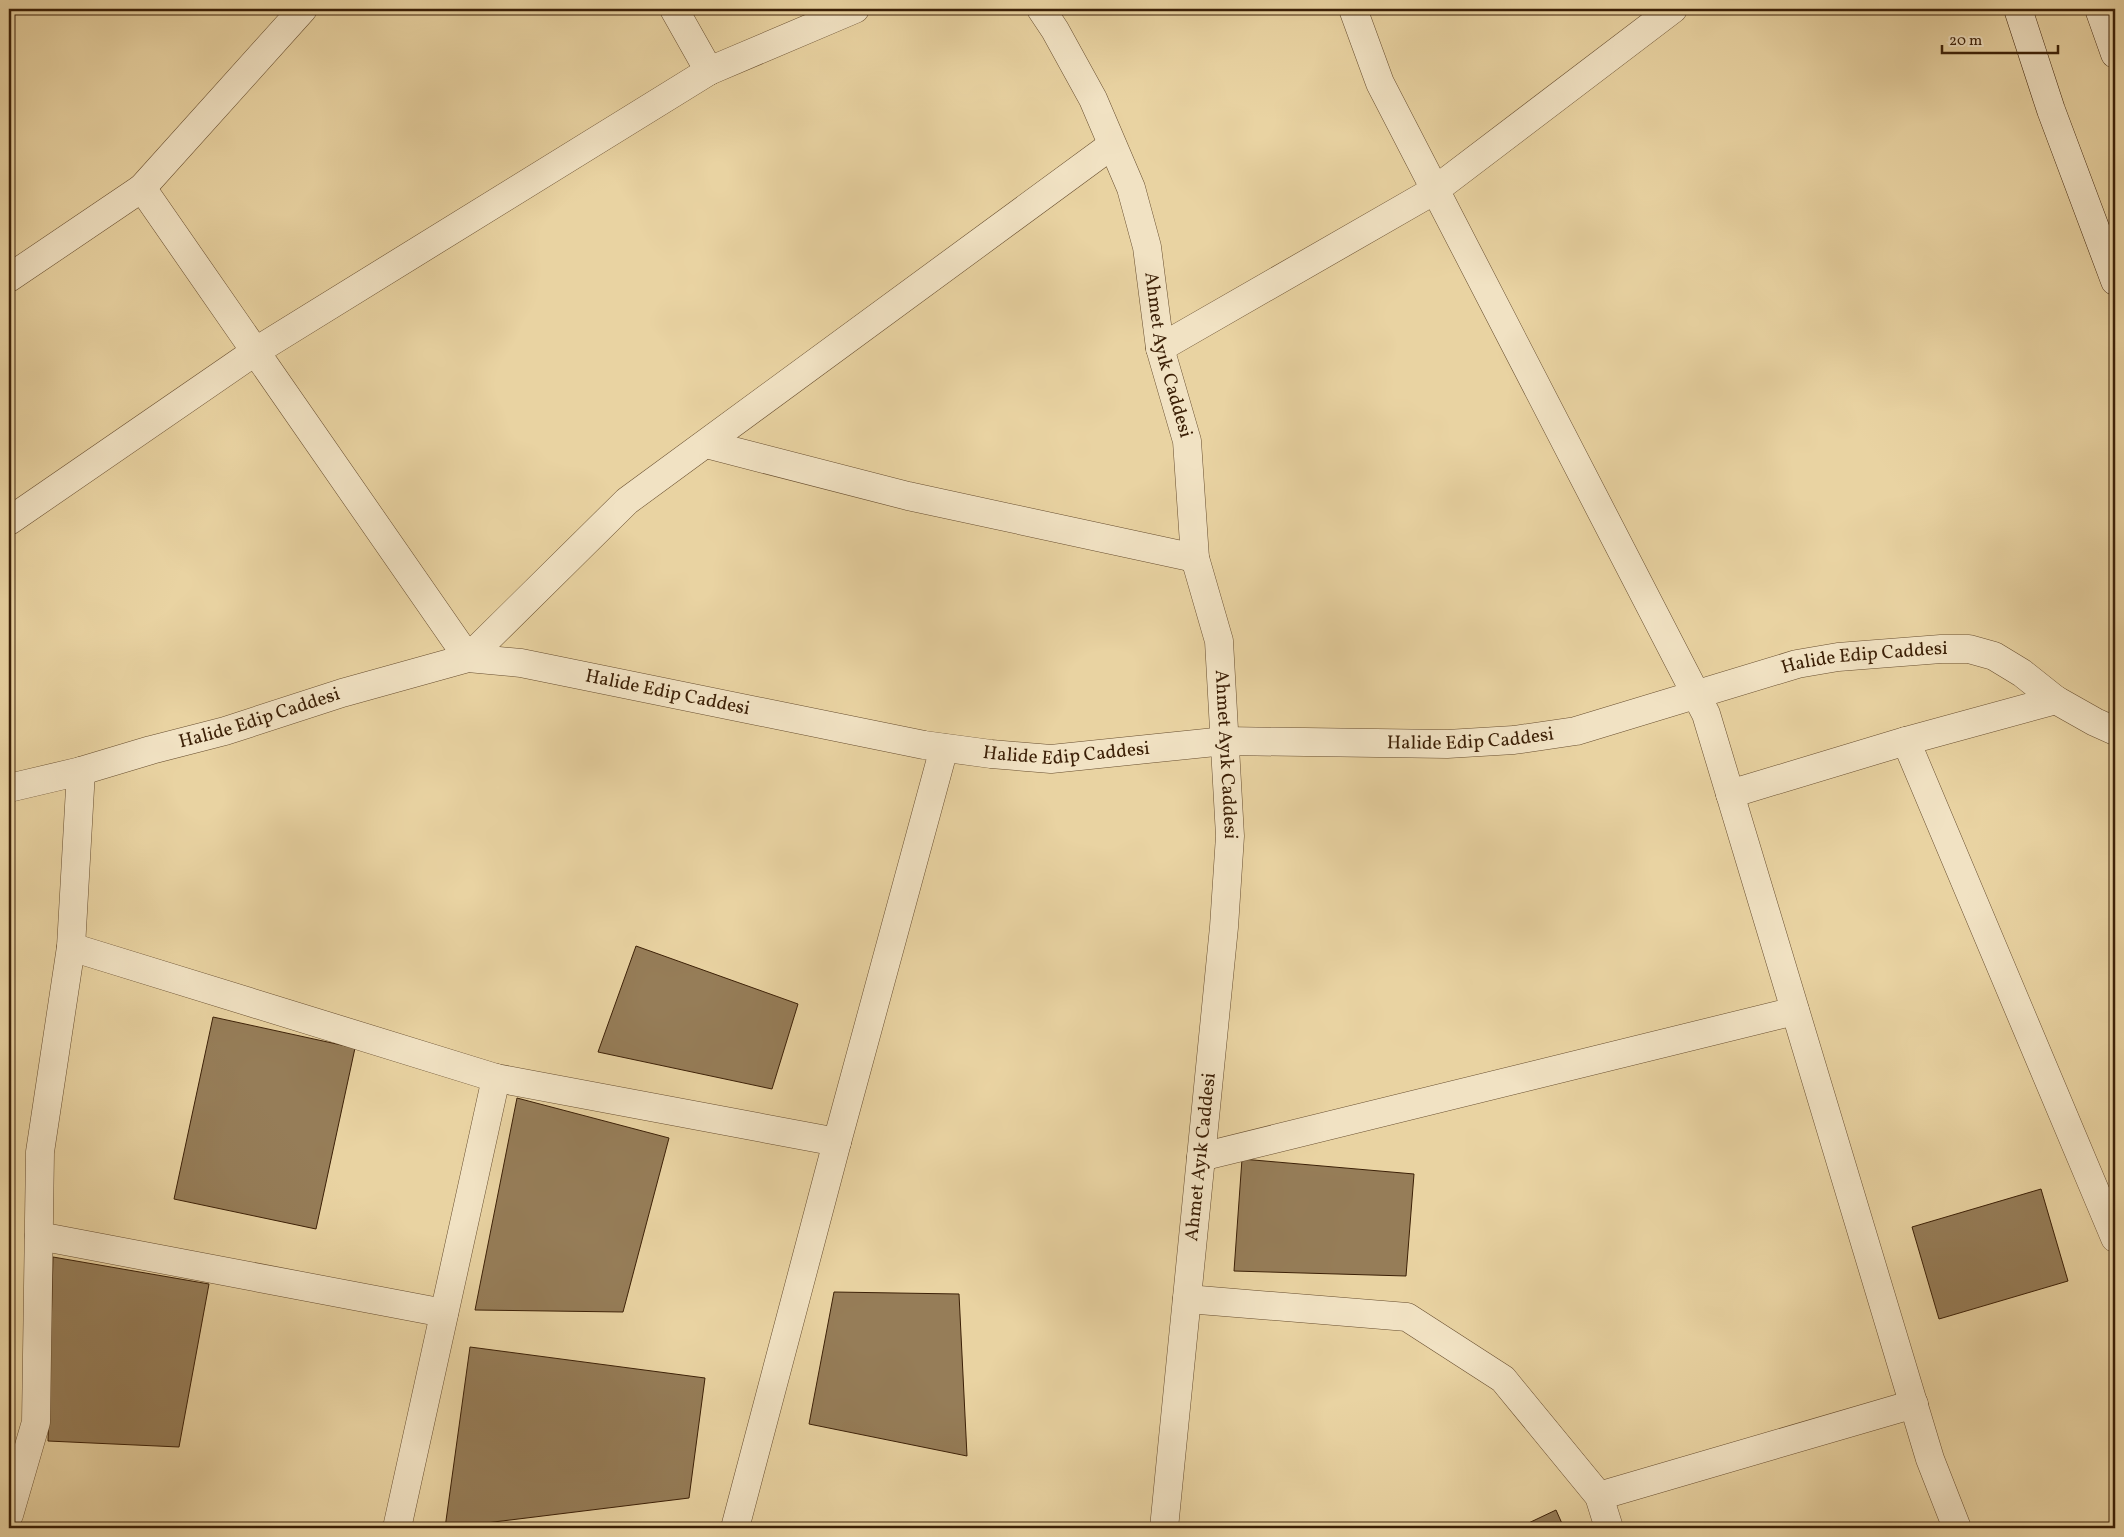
<svg xmlns="http://www.w3.org/2000/svg" width="2124" height="1537" font-family="Vollkorn,serif">
<rect width="100%" height="100%" fill="#e9d3a2"/>
<filter id="stains"><feTurbulence type="fractalNoise" baseFrequency=".004" numOctaves="4"/><feColorMatrix values="0 0 0 0 .2 0 0 0 0 .09 0 0 0 0 .02 0 0 0 .5 -.17"/></filter>
<radialGradient id="worn" r=".72"><stop offset=".6" stop-color="#630" stop-opacity="0"/><stop offset="1" stop-color="#630" stop-opacity=".3"/></radialGradient>
<g fill="#967d58" stroke="#3c2007">
<path d="M636 946 798 1004 772 1089 598 1052Z"/>
<path d="M213 1017 355 1048 316 1229 174 1199Z"/>
<path d="M517 1098 669 1138 623 1312 475 1310Z"/>
<path d="M1242 1159 1414 1174 1406 1276 1234 1271Z"/>
<path d="M2041 1189 2068 1281 1939 1319 1912 1227Z"/>
<path d="M53 1257 209 1284 179 1447 48 1441Z"/>
<path d="M834 1292 959 1294 967 1456 809 1424Z"/>
<path d="M470 1347 705 1378 689 1498 445 1528Z"/>
<path d="M1556 1510 1564 1528H1518Z"/>
</g>
<g fill="none" stroke-linecap="round" stroke-linejoin="round">
<g stroke="#674d2e" stroke-width="29">
<g id="minor">
<path d="M674 9 709 71"/>
<path id="s1" d="M1041 9 1055 30 1093 99 1131 188 1147 247 1160 348 1187 441 1195 558 1219 641 1230 836 1224 927 1164 1528"/>
<path d="M1353 9 1380 83 1706 714 1930 1459 1957 1528"/>
<path d="M142 188 468 658 627 501 1112 145"/>
<path d="M9 278 142 188 303 9"/>
<path d="M1160 348 1435 190 1673 9"/>
<path d="M706 444 908 496 1195 558"/>
<path d="M9 521 256 351 709 71 855 9"/>
<path d="M1906 741 2115 1238"/>
<path d="M1730 794 1906 741 2056 700"/>
<path d="M71 947 496 1078 837 1142"/>
<path d="M1201 1157 1795 1011"/>
<path d="M39 1236 444 1313"/>
<path d="M1187 1299 1407 1317 1503 1379 1599 1496 1609 1528"/>
<path d="M1599 1496 1914 1404"/>
<path d="M9 1515 36 1422 40 1152 71 947 81 771"/>
<path d="M397 1528 496 1078"/>
<path d="M735 1528 837 1142 944 748"/>
</g>
</g>
<g stroke="#674d2e" stroke-width="29">
<g id="tertiary">
<path id="s2" d="M9 788 81 771 151 750 225 731 342 693 468 658 521 663 924 745 991 754 1051 759 1225 741 1447 744 1514 740 1576 731 1797 664 1838 657 1941 649H1969L1994 656 2022 673 2056 700 2095 722 2115 731"/>
</g>
</g>
<g stroke="#3c2007" stroke-width="29">
<g id="secondary">
<path d="M2018 9 2051 110 2115 281"/>
<path d="M2099 9 2115 54"/>
</g>
</g>
<use href="#minor" stroke="#f1e2c3" stroke-width="28"/>
<use href="#tertiary" stroke="#f1e2c3" stroke-width="28"/>
<use href="#secondary" stroke="#f1e2c3" stroke-width="28"/>
</g>
<g text-anchor="middle" dominant-baseline="central" stroke-width="4.5" stroke-linejoin="round" paint-order="stroke">
<g font-size="19" fill="#3c2007" stroke="#f1e2c3">
<text stroke="none"><textPath href="#s1" startOffset="372">Ahmet Ayık Caddesi</textPath></text>
<text stroke="none"><textPath href="#s2" startOffset="1895">Halide Edip Caddesi</textPath></text>
<text stroke="none"><textPath href="#s2" startOffset="680">Halide Edip Caddesi</textPath></text>
<text stroke="none"><textPath href="#s2" startOffset="260">Halide Edip Caddesi</textPath></text>
<text stroke="none"><textPath href="#s2" startOffset="1490">Halide Edip Caddesi</textPath></text>
<text stroke="none"><textPath href="#s2" startOffset="1085">Halide Edip Caddesi</textPath></text>
<text stroke="none"><textPath href="#s1" startOffset="778">Ahmet Ayık Caddesi</textPath></text>
<text transform="translate(1201 1157) rotate(-84)">Ahmet Ayık Caddesi</text>
</g>
</g>
<rect width="2124" height="1537" fill="none" stroke="#e9d3a2" stroke-width="30"/>
<rect x="10" y="10" width="2104" height="1517" fill="none" stroke="#3c2007" stroke-width="2.5"/>
<rect x="15" y="15" width="2094" height="1507" fill="none" stroke="#3c2007"/>
<path d="M1942 45v8h116v-8" fill="none" stroke="#3c2007" stroke-width="2.5"/>
<text x="1949" y="45" font-size="15" fill="#3c2007" stroke="#f1e2c3" stroke-width="4" paint-order="stroke">20 m</text>
<rect width="100%" height="100%" filter="url(#stains)"/>
<rect width="100%" height="100%" fill="url(#worn)"/>
</svg>
